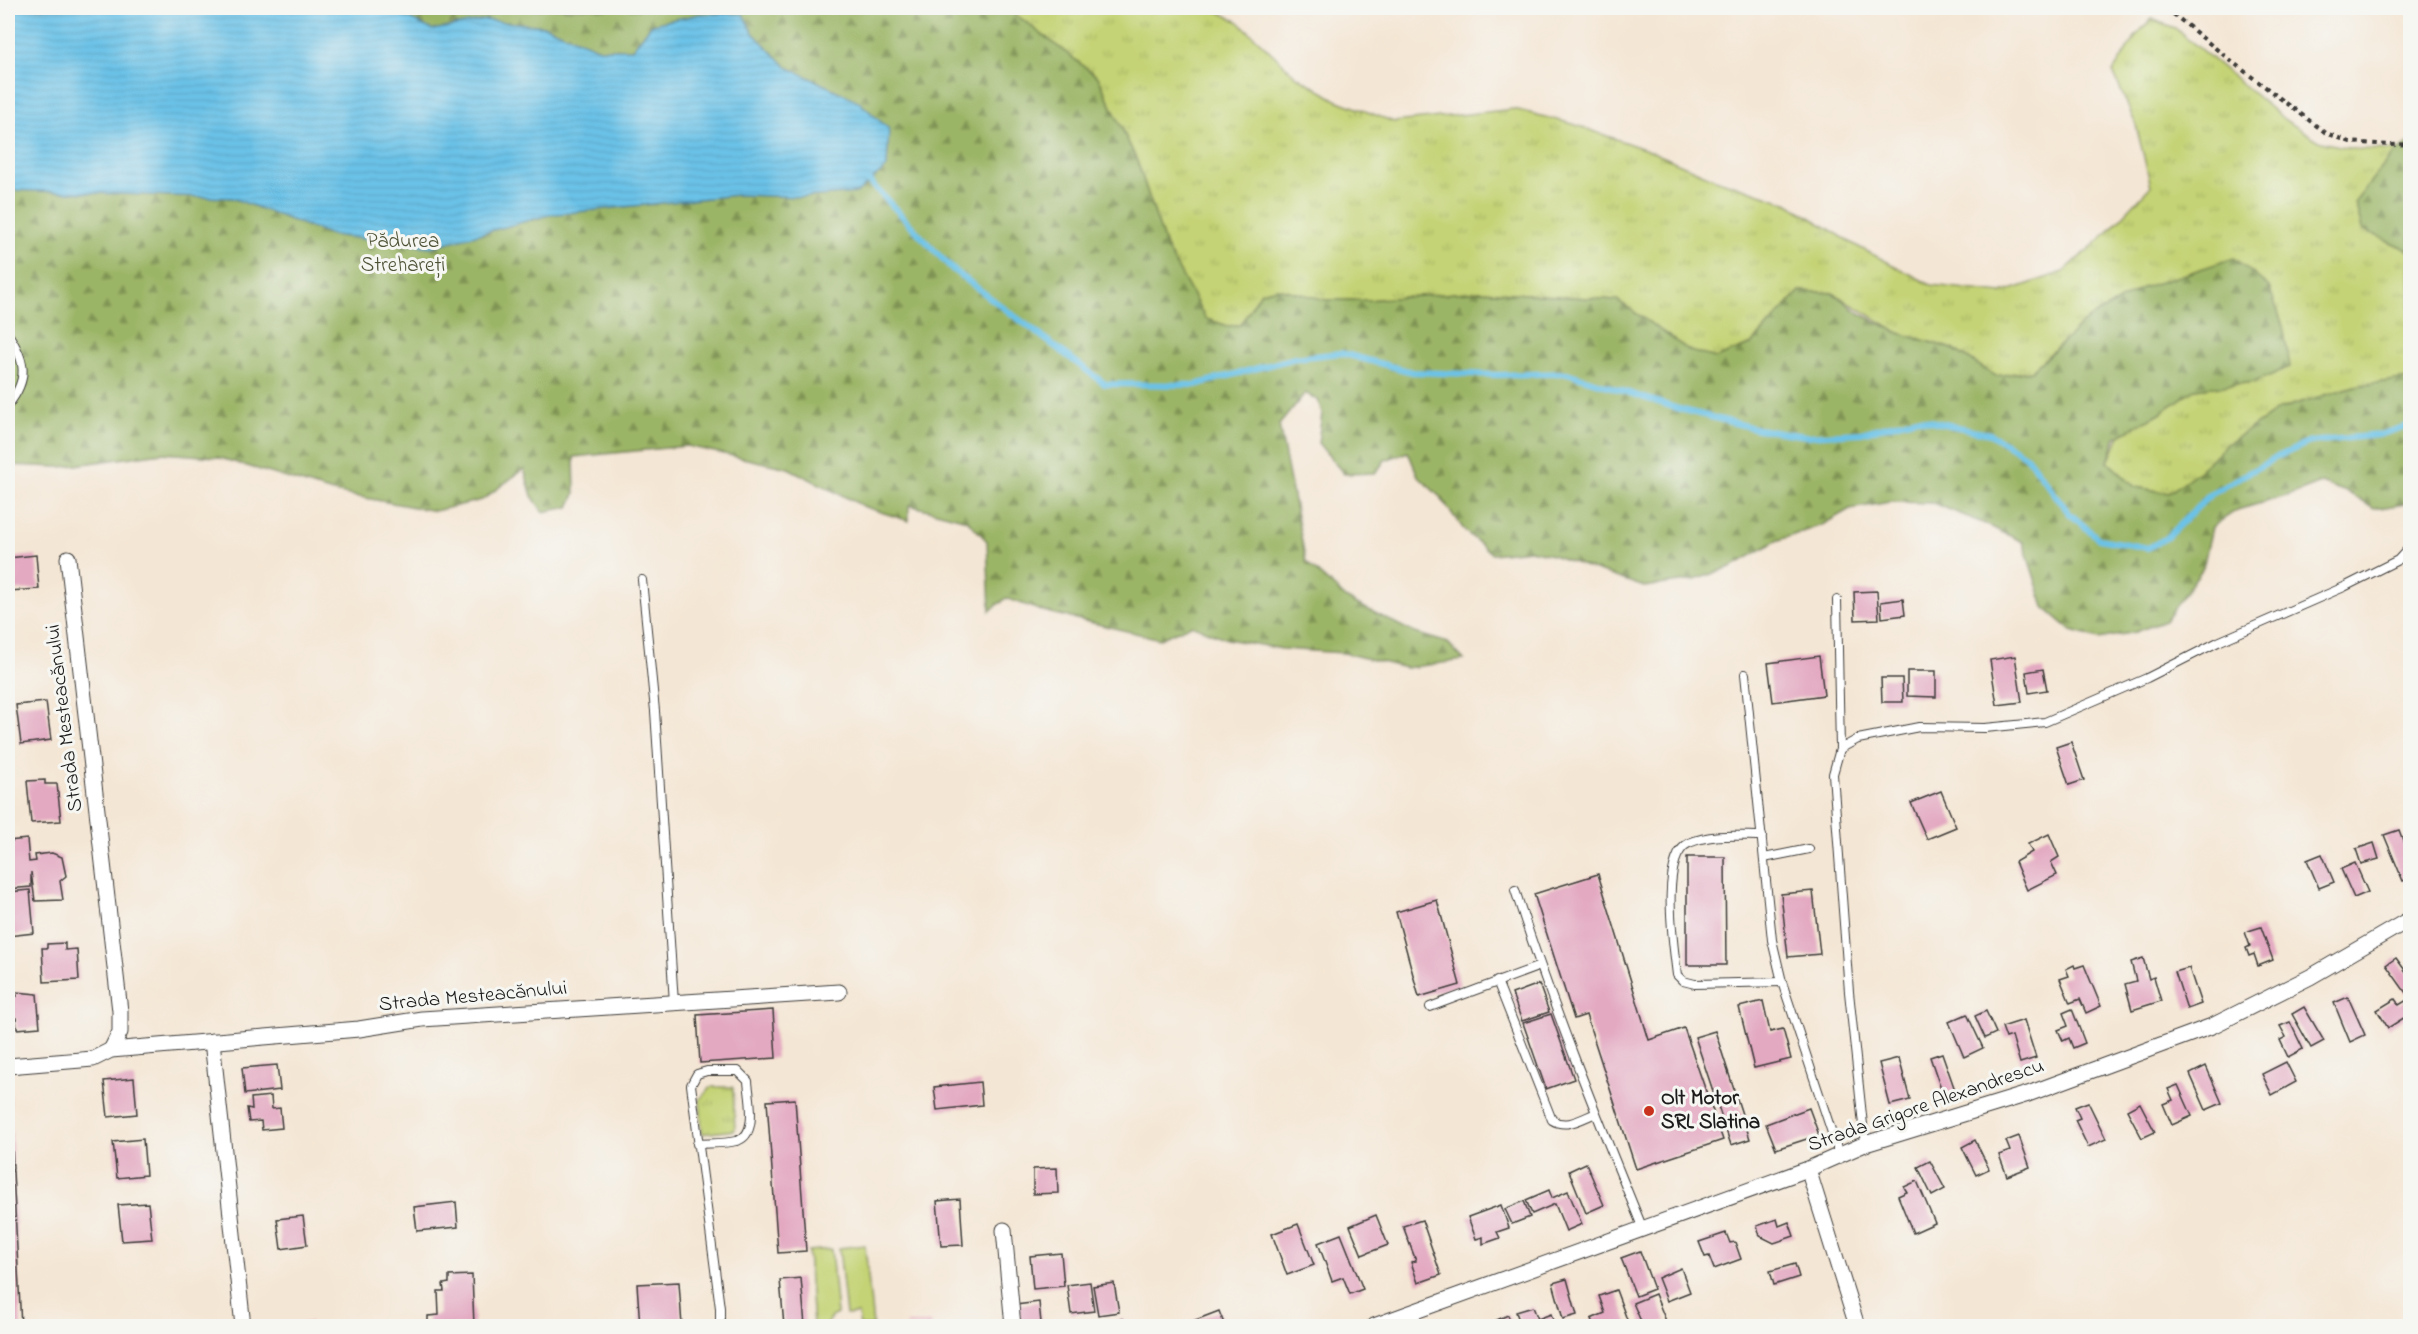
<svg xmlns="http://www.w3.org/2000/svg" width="2418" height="1334" font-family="'Indie Flower',sans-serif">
<defs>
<pattern id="grass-tufts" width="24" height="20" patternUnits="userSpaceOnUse" patternTransform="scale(1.5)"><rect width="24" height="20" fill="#c4d375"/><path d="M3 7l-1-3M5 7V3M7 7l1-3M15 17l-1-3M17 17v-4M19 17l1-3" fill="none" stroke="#a8b565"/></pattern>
<pattern id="forest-firs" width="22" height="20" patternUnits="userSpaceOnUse" patternTransform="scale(1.5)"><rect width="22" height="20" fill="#9bb566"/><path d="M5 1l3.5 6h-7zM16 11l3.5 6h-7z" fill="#7e9253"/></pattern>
<pattern id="water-rules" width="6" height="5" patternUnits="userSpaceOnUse" patternTransform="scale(1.5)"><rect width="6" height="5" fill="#6bc2e8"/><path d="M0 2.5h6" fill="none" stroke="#5ca6c6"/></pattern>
</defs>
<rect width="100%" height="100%" fill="#f6f6f2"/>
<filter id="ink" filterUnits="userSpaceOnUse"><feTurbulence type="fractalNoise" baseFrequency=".0167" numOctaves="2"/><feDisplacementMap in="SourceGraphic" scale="12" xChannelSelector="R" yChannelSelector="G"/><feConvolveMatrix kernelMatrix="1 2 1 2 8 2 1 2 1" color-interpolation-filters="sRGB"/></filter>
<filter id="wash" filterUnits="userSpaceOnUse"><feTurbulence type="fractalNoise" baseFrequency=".008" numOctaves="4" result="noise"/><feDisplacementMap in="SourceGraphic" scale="24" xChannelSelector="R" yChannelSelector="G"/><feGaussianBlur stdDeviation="1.35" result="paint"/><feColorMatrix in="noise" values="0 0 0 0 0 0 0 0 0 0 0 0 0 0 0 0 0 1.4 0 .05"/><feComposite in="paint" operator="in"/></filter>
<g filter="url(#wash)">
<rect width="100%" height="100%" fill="#f4e6d4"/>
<g fill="url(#grass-tufts)" stroke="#707848" stroke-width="1.5">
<path d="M1007 8H1212L1239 22 1295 75 1336 100 1394 122 1514 109 1573 124 1650 151 1715 179 1787 203 1855 245 1931 285 2002 293 2063 272 2106 234 2151 186 2136 125 2113 72 2135 37 2151 19 2175 28 2285 120 2321 142 2354 149 2398 150 2355 203 2363 229 2410 251V378L2355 386 2279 409 2224 446 2200 470 2169 493 2135 487 2108 462 2120 435 2160 413 2195 389 2255 382 2089 318 2031 371 1995 376 1953 349 1899 333 1833 293 1800 291 1752 344 1716 358 1690 351 1617 300 1481 291 1368 300H1326L1277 288 1248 314 1240 325 1228 326 1206 319 1166 247 1137 161 1098 77Z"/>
<path d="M711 1087H733L735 1130 702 1134 700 1099Z"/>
</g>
<g fill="url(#forest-firs)" stroke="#5c6841" stroke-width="1.5">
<path d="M8 8H1007L1098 77 1137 161 1166 247 1206 319 1228 326 1240 325 1261 292 1277 288 1326 300H1368L1481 291 1617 300 1690 351 1716 358 1752 344 1800 291 1833 293 1861 314 1899 333 1953 349 1996 376 2031 371 2089 318 2142 288 2234 258 2269 287 2283 326 2290 367 2255 382 2195 389 2160 413 2116 437 2108 462 2135 487 2169 493 2200 470 2224 446 2279 409 2355 386 2410 378V503L2374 509 2349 493 2321 483 2290 495 2237 510 2212 527 2203 568 2165 621 2135 632 2099 639 2072 631 2044 607 2023 542 1985 524 1933 503 1890 502 1850 509 1822 525 1776 541 1733 566 1695 580 1644 587 1552 555 1530 550 1492 554 1465 531 1439 496 1418 476 1408 452 1385 460 1376 473 1344 474 1318 443 1322 413 1318 400 1305 393 1279 425 1306 562 1347 599 1415 633 1448 643 1464 660 1406 668 1344 653 1282 649 1227 639 1191 625 1160 639 1042 611 1006 598 990 611 987 541 967 520 909 505V521L865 507 788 468 687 446 574 457 575 494 569 507 543 512 532 496 524 469 482 500 435 511 333 492 217 457 162 453 61 467 8 465Z"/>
<path d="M2410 142V251L2362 229 2355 202 2392 155Z"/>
</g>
<g fill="#c4d375" stroke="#707848" stroke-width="1.5">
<path d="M865 1245 873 1326H860L858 1314 846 1315 839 1248Z"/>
<path d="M831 1249 837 1314 831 1317 827 1326H813L808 1251Z"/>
</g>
<path fill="url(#water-rules)" stroke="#446f82" stroke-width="1.5" d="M8 8H386L433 30 485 20 545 26 600 49H632L652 24 700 14H743L754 34 787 67 858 101 889 129 887 167 857 193 804 197 737 195 549 215 431 247 331 235 232 198 8 190Z"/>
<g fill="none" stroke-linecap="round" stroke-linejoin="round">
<path stroke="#6bc2e8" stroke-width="6" d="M865 180 870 182 952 269 1105 384 1195 385 1295 358 1341 353 1412 372 1498 375 1567 373 1679 409 1758 429 1806 436 1861 433 1917 418 1990 434 2027 457 2069 513 2099 539 2148 548 2166 538 2212 493 2275 458 2310 442 2379 435 2410 425"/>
</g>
<g id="blocks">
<g fill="#e3a9c1">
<path d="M36 555 39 589 8 591V558Z"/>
<path d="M1877 591 1879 619 1855 620 1854 592Z"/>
<path d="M1903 599 1905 615 1882 618 1881 602Z"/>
<path d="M1819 656 1824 695 1773 702 1768 663Z"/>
<path d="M2015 656 2022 702 1997 705 1990 660Z"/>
<path d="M2043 669 2047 690 2029 693 2026 672Z"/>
<path d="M1907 671H1936V697L1907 696Z"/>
<path d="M1881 678H1902L1903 702H1882Z"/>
<path d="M46 702 51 740 21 744 16 705Z"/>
<path d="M2071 742 2084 780 2069 785 2056 747Z"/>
<path d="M45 780V784H57L61 821 31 823 27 781Z"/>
<path d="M1941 791 1956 827 1927 839 1911 803Z"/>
<path d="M2399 830 2410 859V878L2403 881 2384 835Z"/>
<path d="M2049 834 2059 857 2051 862 2057 875 2027 890 2015 862 2032 852 2028 844Z"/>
<path d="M27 839 29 862 36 861 35 855 52 853 62 857 66 876 60 881 63 900 35 901 31 872V887L8 889V841Z"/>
<path d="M2374 843 2379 859 2361 864 2356 849Z"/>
<path d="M2322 854 2334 882 2319 888 2307 860Z"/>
<path d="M1687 857H1725L1726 965H1687Z"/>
<path d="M2355 863 2368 892 2354 898 2341 869Z"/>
<path d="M1598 874 1649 1040 1684 1028 1723 1140 1636 1169 1586 1015 1574 1019 1534 894Z"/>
<path d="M30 890 34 933 8 936V892Z"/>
<path d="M1813 891 1820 954 1788 957 1781 894Z"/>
<path d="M1437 900 1460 985 1419 997 1396 912Z"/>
<path d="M2261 927 2273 960 2258 966 2254 954 2249 956 2246 948 2250 946 2245 932Z"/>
<path d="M65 943V950L77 949 79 980 44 982 42 948H47V944Z"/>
<path d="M2143 958 2149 979 2154 977 2161 1001 2132 1010 2125 984 2136 981 2131 962Z"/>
<path d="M2396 958 2410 977V990L2406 993 2386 965Z"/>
<path d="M2074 965 2075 968 2084 965 2101 1006 2086 1013 2080 999 2070 1003 2060 979 2069 976 2066 969Z"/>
<path d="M2189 968 2201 1004 2187 1009 2175 972Z"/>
<path d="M1539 984 1549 1012 1522 1021 1512 994Z"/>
<path d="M16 992 37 994 40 1027 17 1029 16 1018H9L8 997 17 996Z"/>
<path d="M2348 997 2365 1035 2350 1042 2334 1003Z"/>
<path d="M2395 999 2399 1005 2407 1000 2410 1006V1014L2388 1028 2377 1010Z"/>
<path d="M1763 1001 1770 1032 1783 1029 1791 1059 1754 1068 1739 1007Z"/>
<path d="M2304 1007 2324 1041 2311 1048 2292 1014Z"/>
<path d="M2072 1009 2085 1043 2073 1048 2069 1038 2063 1041 2058 1030 2068 1026 2063 1013Z"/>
<path d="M773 1010 776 1058 700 1063 697 1015Z"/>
<path d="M1986 1011 1996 1033 1985 1038 1975 1016Z"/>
<path d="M1551 1014 1574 1079 1546 1089 1523 1023Z"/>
<path d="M1967 1014 1983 1048 1964 1057 1949 1022Z"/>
<path d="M2024 1020 2036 1058 2020 1063 2012 1036 2006 1038 2002 1027Z"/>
<path d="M2290 1022 2303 1049 2288 1057 2280 1040 2286 1037 2280 1026Z"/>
<path d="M1715 1031 1750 1139 1731 1145 1695 1037Z"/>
<path d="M1942 1053 1955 1090 1943 1095 1930 1057Z"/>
<path d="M1899 1058 1910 1100 1890 1105 1879 1063Z"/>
<path d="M2286 1062 2296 1082 2272 1095 2262 1074Z"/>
<path d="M277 1065 280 1090 245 1094 242 1068Z"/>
<path d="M2206 1066 2222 1103 2206 1110 2190 1074Z"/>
<path d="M134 1078 137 1114 108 1117 104 1081Z"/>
<path d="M980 1082 982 1105 937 1110 934 1087Z"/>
<path d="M2178 1085 2192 1116 2172 1125 2163 1104 2173 1100 2168 1089Z"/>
<path d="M8 1092H10L13 1169H8Z"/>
<path d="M271 1096 272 1109 280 1108 282 1128 262 1130 261 1121 249 1122 247 1108 252 1109 251 1098Z"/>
<path d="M795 1099 806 1251 778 1253 767 1101Z"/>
<path d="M2088 1102 2106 1139 2088 1147 2075 1120 2080 1118 2075 1107Z"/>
<path d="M2140 1103 2155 1132 2142 1138 2127 1110Z"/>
<path d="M1809 1108 1819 1135 1776 1149 1766 1124Z"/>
<path d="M2019 1136 2030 1167 2007 1176 1999 1155 2010 1151 2006 1141Z"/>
<path d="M143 1139 146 1175 117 1178 113 1142Z"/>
<path d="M1975 1140 1989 1169 1976 1175 1962 1147Z"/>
<path d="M1930 1161 1945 1189 1932 1196 1918 1167Z"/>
<path d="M1586 1163 1604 1205 1586 1213 1569 1171Z"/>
<path d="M1057 1168 1058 1193 1033 1194V1169Z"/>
<path d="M8 1171H13L21 1326H8Z"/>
<path d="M1917 1181 1935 1223 1913 1233 1898 1196 1907 1192 1904 1187Z"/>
<path d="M1549 1190 1552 1198 1568 1191 1582 1224 1566 1231 1555 1204 1532 1214 1526 1200Z"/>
<path d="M960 1199 963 1245 941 1246 937 1201Z"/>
<path d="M1524 1201 1530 1217 1512 1224 1505 1209Z"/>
<path d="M456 1202 458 1227 417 1231 414 1207Z"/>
<path d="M148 1203 152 1239 122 1241 118 1205Z"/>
<path d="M1501 1205 1509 1228 1497 1232 1500 1238 1483 1244V1237L1476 1239 1468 1217Z"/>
<path d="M1376 1215 1388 1245 1362 1255 1350 1226Z"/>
<path d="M303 1216 307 1245 281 1249 277 1219Z"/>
<path d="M1777 1219 1779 1226 1789 1222 1794 1236 1774 1243 1760 1236 1757 1226Z"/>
<path d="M1422 1220 1441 1275 1418 1283 1411 1262 1416 1261 1403 1226Z"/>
<path d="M1298 1224 1314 1265 1287 1275 1272 1234Z"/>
<path d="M1726 1233 1730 1243 1735 1242 1741 1259 1714 1269 1709 1256 1705 1257 1699 1242Z"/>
<path d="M1341 1234 1363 1289 1350 1294 1343 1277 1332 1281 1318 1243Z"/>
<path d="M1640 1251 1654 1289 1636 1296 1621 1258Z"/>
<path d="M1061 1253 1064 1286 1033 1289 1030 1256Z"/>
<path d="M1795 1264 1799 1277 1774 1285 1770 1271Z"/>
<path d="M1681 1268 1690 1292 1667 1301 1658 1278Z"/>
<path d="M472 1275 474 1326H428V1316L439 1315 438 1291H444L443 1284 449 1283V1276Z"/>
<path d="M801 1278 805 1326H784L780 1280Z"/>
<path d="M1567 1279 1577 1315 1563 1319 1553 1283Z"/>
<path d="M679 1282 682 1326H640L637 1284Z"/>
<path d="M1090 1282 1094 1311 1071 1314 1067 1285Z"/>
<path d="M1114 1283 1119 1312 1098 1315 1093 1286Z"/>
<path d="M1616 1290 1629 1325 1594 1326 1591 1319 1605 1313 1599 1296Z"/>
<path d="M1655 1294 1666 1321 1653 1326H1643L1633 1303Z"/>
<path d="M1039 1302 1041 1323 1018 1325 1016 1305Z"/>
<path d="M1533 1307 1538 1319 1551 1314 1555 1326H1521L1516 1312Z"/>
<path d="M1219 1311 1225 1326H1195L1193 1321Z"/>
<path d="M1508 1315 1513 1326H1494L1492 1322Z"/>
<path d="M1123 1319 1125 1326H1108L1107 1324Z"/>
<path d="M310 1322 311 1326H281V1325Z"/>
<path d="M907 1323H931L932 1326H907Z"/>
</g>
</g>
</g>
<g filter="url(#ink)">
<use href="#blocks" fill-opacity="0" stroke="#3c3a38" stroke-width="1.5"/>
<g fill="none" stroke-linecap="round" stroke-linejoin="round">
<g stroke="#3c3a38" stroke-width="10">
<g id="lane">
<path d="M8 334C26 361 29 379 8 405"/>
<path d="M642 580 655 711 674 1003"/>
<path d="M1837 600 1840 749"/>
<path d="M1745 674 1772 940 1782 982 1839 1154"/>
<path d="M1762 836C1738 836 1712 833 1689 843 1659 857 1674 948 1677 975L1683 981 1695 984 1782 982"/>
<path d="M1764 858 1809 849"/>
<path d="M1515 890C1552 1005 1597 1117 1643 1229"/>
<path d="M1497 981 1552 1120C1566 1129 1581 1119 1596 1113"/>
<path d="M1430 1007 1540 966"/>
<path d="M697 1144C710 1143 724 1144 736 1141 759 1136 749 1097 748 1081L738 1071H707L697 1074 691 1085 720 1308V1326"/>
<path d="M1865 1144 1849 992 1833 774 1840 749 1858 739 1919 727 1985 728 2045 722 2147 678 2218 642 2344 587 2398 560 2410 547"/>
</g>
</g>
<g stroke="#3c3a38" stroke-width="17">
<g id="street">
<path d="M68 558 120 1011V1032L111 1050"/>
<path d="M212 1041 243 1326"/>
<path d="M8 1066 93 1059 111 1050 359 1029 422 1019 839 992"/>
<path d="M1808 1169 1857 1326"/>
<path d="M1004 1230 1013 1326"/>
<path d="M1374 1326 1808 1169 1865 1144 2028 1094 2212 1026 2310 977 2410 919"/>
</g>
</g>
<path stroke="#3c3a38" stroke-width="4" stroke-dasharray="4.5 4.5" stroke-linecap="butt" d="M2166 8 2231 61 2326 133 2350 142 2390 145 2410 144"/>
<use href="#lane" stroke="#fff" stroke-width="8"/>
<use href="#street" stroke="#fff" stroke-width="15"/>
</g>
</g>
<circle fill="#c8321e" stroke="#f6f6f2" stroke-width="2" cx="1649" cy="1111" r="6"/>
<g text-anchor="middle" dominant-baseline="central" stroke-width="6" stroke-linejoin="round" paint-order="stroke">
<g font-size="21" fill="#4e5337" stroke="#f6f6f2">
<text x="403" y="242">Pădurea<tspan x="403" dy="24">Strehareți</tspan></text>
</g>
<g font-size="21" fill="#1c1c1c" stroke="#f6f6f2">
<text transform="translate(65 718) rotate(-97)">Strada Mesteacănului</text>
<text transform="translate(473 997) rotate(-5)">Strada Mesteacănului</text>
<text transform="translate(1926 1106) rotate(-19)">Strada Grigore Alexandrescu</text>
</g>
<g font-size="21" font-weight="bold" fill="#1c1c1c" stroke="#f6f6f2" text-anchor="start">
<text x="1661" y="1099">Olt Motor<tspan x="1661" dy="24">SRL Slatina</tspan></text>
</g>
</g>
<rect width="2418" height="1334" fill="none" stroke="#f6f6f2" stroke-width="30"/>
</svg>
